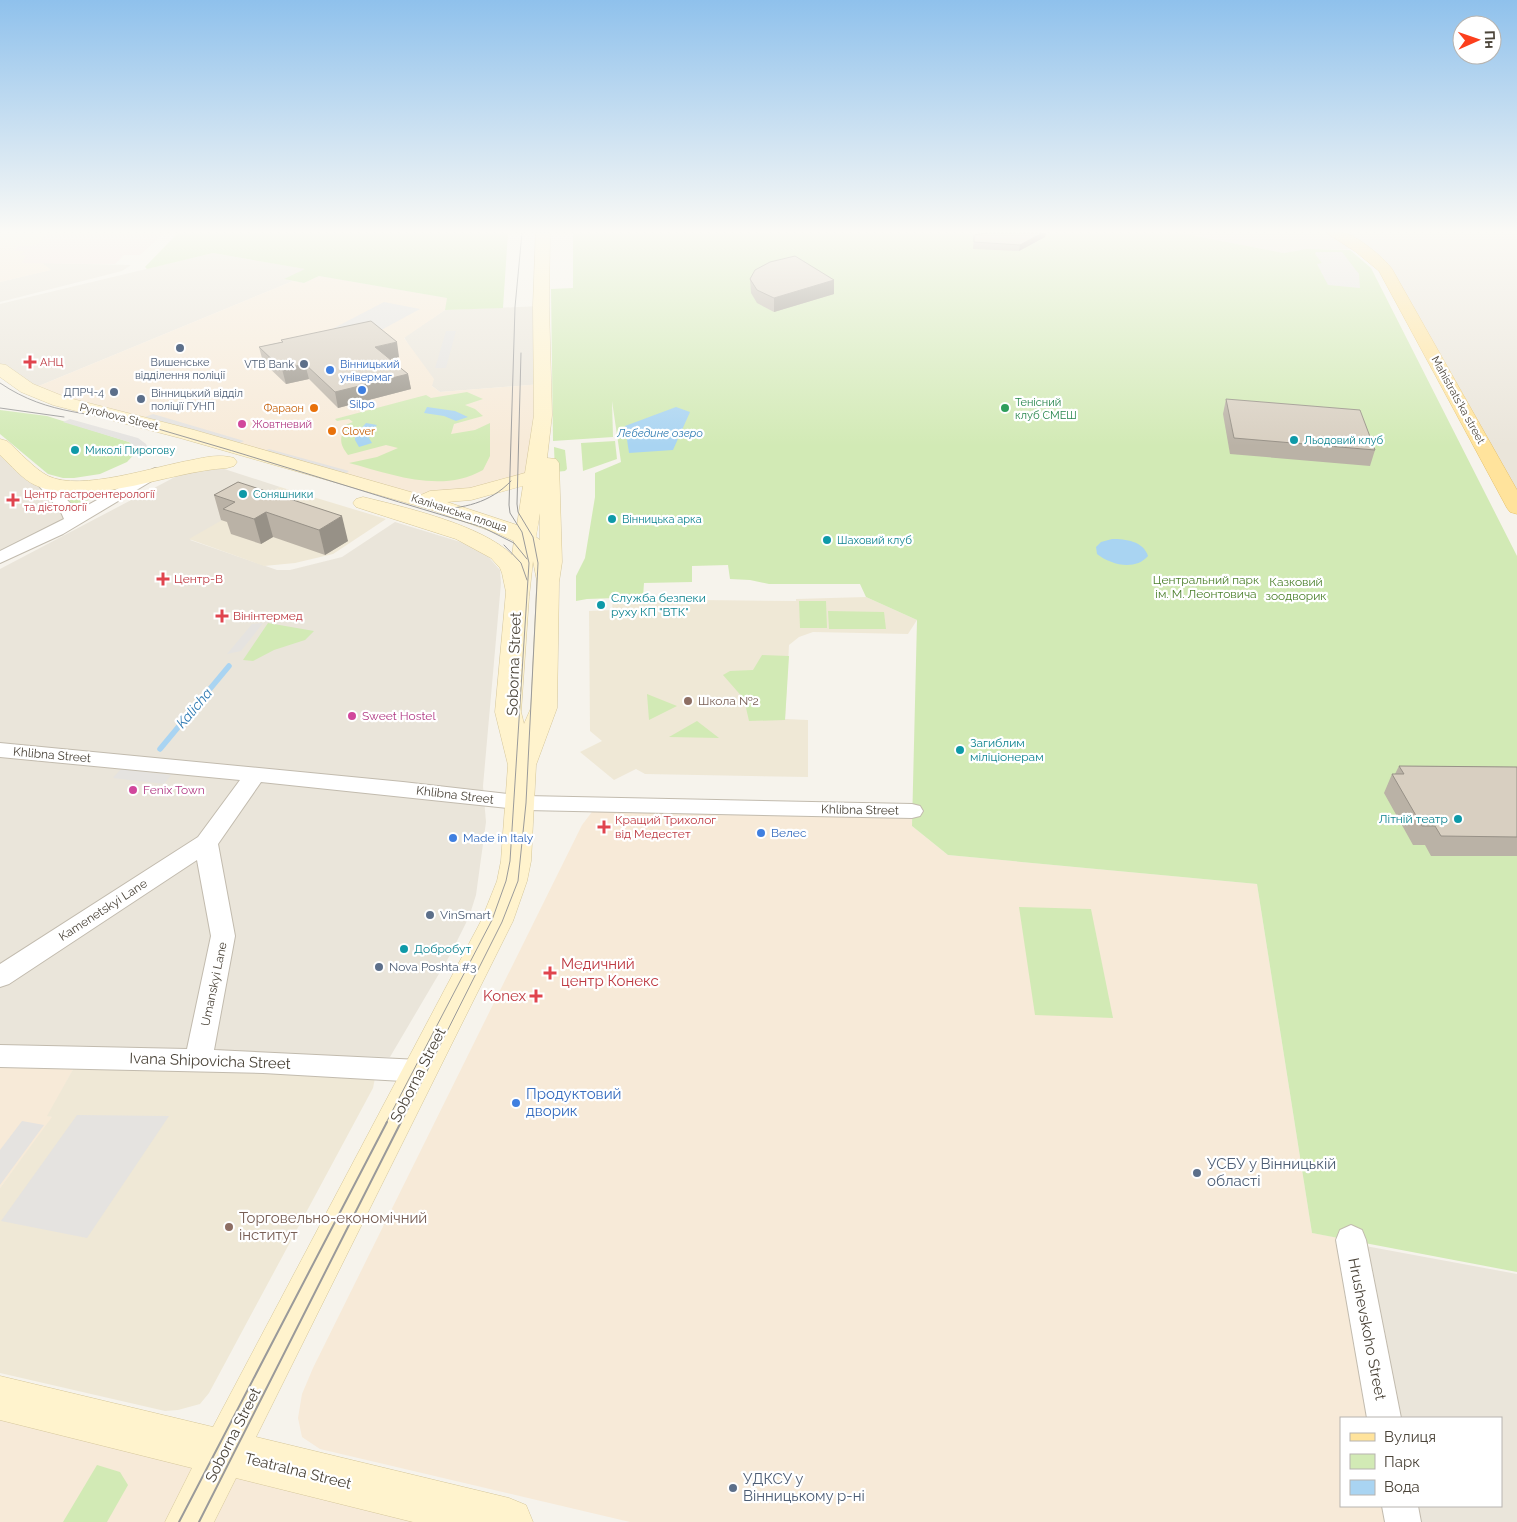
<svg xmlns="http://www.w3.org/2000/svg" width="1517" height="1522" font-family="Raleway,sans-serif">
<rect width="100%" height="100%" fill="#f6f3ec"/>
<g fill="#eae5da">
<path d="M1181 233H1517V504L1401 298 1363 249H1306L1284 253Z"/>
<path d="M213 253 306 269 285 279 293 281 29 390 0 369V304Z"/>
<path d="M42 263 131 265 122 271 0 302V282L50 270Z"/>
<path d="M541 306 542 384 440 392 432 386 404 337 445 310Z"/>
<path d="M0 445 70 516 0 558Z"/>
<path d="M215 466 280 487 190 540 277 570H290L342 557 395 522 467 544 484 552 500 570 501 583 483 786 486 822 476 895 469 917 450 955 390 1057 0 1051V569L194 467Z"/>
<path d="M1349 1243 1517 1274V1522H1400L1397 1506H1501V1418H1381Z"/>
</g>
<g fill="#f7ead8">
<path d="M0 233H48L22 263H42L51 270 0 282Z"/>
<path d="M319 276 448 298 445 310 404 338 434 379 432 386 440 392 542 384 535 476 471 494 407 496 29 390 293 281 304 283Z"/>
<path d="M598 804 912 811V826L948 855 1257 884 1312 1233 1351 1240 1384 1418H1341V1506H1400L1403 1522H630L320 1449 302 1437 298 1418 302 1394 313 1368 582 825Z"/>
<path d="M0 1062 76 1064 48 1116 53 1117 0 1188Z"/>
<path d="M0 1398 510 1522H0Z"/>
</g>
<g fill="#efe8d6">
<path d="M280 487 386 519 333 554 295 563 264 566 189 539Z"/>
<path d="M866 597 917 620 908 634 813 632 799 637 789 645 785 719 808 720V777L645 774 636 769 614 780 580 752 602 741 590 731 589 611 612 610 613 599 796 601V599Z"/>
<path d="M76 1064 375 1078 373 1088 209 1393 200 1404 178 1410 165 1411 0 1373V1188L52 1117 47 1116Z"/>
</g>
<path fill="#f6e3e0" d="M48 233H164L140 255H124L115 264 22 263 26 255H20L24 251H13L18 246 36 245Z"/>
<g fill="#d2eab5">
<path d="M178 233H508L503 308 445 310 447 298 319 276 304 283 284 279 305 269 213 253 147 269 145 267Z"/>
<path d="M573 233H1181L1284 253 1306 249 1350 250 1371 268 1517 556V1272L1312 1233 1257 884 948 855 912 826 917 620 866 597 860 584H769L750 580 730 579 728 565 692 566V582L644 583 643 597 587 599 576 601V576L585 558 595 497V473L621 462 612 401 613 437 553 441 551 289 573 288Z"/>
<path d="M467 392 483 399 465 405 475 409 483 416 454 424 451 434 475 430 490 423V456L483 470C441 494 391 474 349 463L377 457 398 448 386 445 348 455C339 443 340 439 345 425L353 422 349 419 337 421 335 419 426 395 431 398Z"/>
<path d="M0 410 47 416 129 442 136 447 137 451 127 462 100 474 74 478H63L48 474 0 434Z"/>
<path d="M615 441 617 459 583 471 581 443Z"/>
<path d="M554 447 565 450 567 469 565 471 555 472Z"/>
<path d="M56 491 102 492 75 508Z"/>
<path d="M799 601H826L827 628H800Z"/>
<path d="M828 611 884 612 886 629H829Z"/>
<path d="M268 623 314 631 305 640 274 650 253 661 243 660Z"/>
<path d="M762 655 789 656 785 720 749 721 744 699 723 675 730 671 753 670Z"/>
<path d="M647 694 677 706 649 720Z"/>
<path d="M697 721 719 738 669 737Z"/>
<path d="M1019 907 1091 909 1113 1018 1035 1015Z"/>
<path d="M97 1465 120 1472 128 1485 107 1522H63Z"/>
</g>
<g fill="#e5e3e0">
<path d="M1316 252H1342L1359 274 1360 288 1328 285 1317 264 1322 263 1315 254Z"/>
<path d="M384 302 420 309 372 335 334 328Z"/>
<path d="M446 331H456L446 368H435Z"/>
<path d="M153 414 244 441 236 445 145 417Z"/>
<path d="M70 419 138 438 146 444 148 449 137 451 136 447 129 442 63 422Z"/>
<path d="M269 449 349 471 345 474 263 452Z"/>
<path d="M263 623 241 651 227 654 252 624Z"/>
<path d="M121 769 171 775 164 784 113 778Z"/>
<path d="M77 1115 169 1116 87 1238 1 1221Z"/>
<path d="M22 1121 44 1125 0 1185V1150Z"/>
</g>
<g fill="#a9d4f2">
<path d="M427 407 455 411 468 417 456 421 444 416 424 413Z"/>
<path d="M676 407 690 412 673 450 629 453 625 426Z"/>
<path d="M366 423 377 425 371 431 369 438 372 443 359 447 355 440V435Z"/>
<path d="M1112 539C1126 539 1143 541 1148 556 1135 571 1111 565 1097 554L1096 547 1101 542Z"/>
</g>
<g fill="none" stroke-linecap="round" stroke-linejoin="round">
<path stroke="#a9d4f2" stroke-width="5.5" d="M160 749 229 666"/>
<g stroke="#c2bbae" stroke-width="2">
<g id="street">
<path d="M155 468 160 470 163 473 160 476 63 534 0 563V551L64 519 61 512 34 480 37 477H47L77 511Z"/>
<path d="M0 743 403 782 526 796 912 804 920 806 923 811 920 816 912 818 526 810 261 782 218 844 235 936 214 1050 420 1060 430 1063 434 1071 430 1079 420 1082 263 1073 0 1067V1045L187 1049 211 936 197 860 9 984 0 987V964L198 837 240 780 0 757Z"/>
<path d="M1351 1225 1362 1230 1366 1240 1401 1418H1367L1336 1240 1340 1230Z"/>
<path d="M1382 1506H1418L1421 1522H1385Z"/>
</g>
</g>
<g stroke="#d6c79b" stroke-width="1">
<g id="secondary">
<path d="M536 233H550L549 306 552 415 547 458 556 459 559 463 562 562 559 582 557 708 536 765 531 861 527 881 513 921 256 1437 509 1498 526 1505 533 1522H413L236 1478 214 1522H165L192 1468 0 1420V1376L213 1427 481 921 497 881 501 861 508 765 495 712 506 592 502 573 500 568 491 558 456 539 356 507 353 503 356 499 363 497C404 507 482 525 512 555L514 541 499 534 432 510 180 438 53 405 21 392 0 377V364L6 365 33 384 65 397 194 430 421 495 430 491 470 488 525 473 534 415 533 306ZM523 486 517 525 447 502 471 500ZM540 513V540L536 537ZM533 561 537 581 531 708 524 724 521 712 529 597Z"/>
<path d="M0 439 7 441C20 452 33 468 48 476 81 492 156 466 192 460 206 457 220 454 234 458L237 462 234 466 227 468C169 471 88 509 35 485 22 479 11 465 0 455Z"/>
</g>
</g>
<g stroke="#e6c16a" stroke-width="1">
<path id="primary" d="M1327 233C1332 233 1338 232 1343 233 1357 235 1384 258 1392 269L1517 490V514L1510 512 1507 508 1379 271 1356 252Z"/>
</g>
<use href="#street" fill="#fff" fill-rule="evenodd"/>
<use href="#secondary" fill="#fff3cd" fill-rule="evenodd"/>
<use href="#primary" fill="#ffe39c" fill-rule="evenodd"/>
<g stroke="#9a9a9a" stroke-width="1">
<path d="M0 383C50 417 93 411 148 426 260 458 370 494 482 527L514 543 527 559"/>
<path d="M0 408 64 417"/>
<path d="M434 509C463 509 490 503 511 481"/>
<path d="M504 545 521 563 527 580"/>
<path d="M386 1123 492 920 506 881 510 861 529 563 522 532 510 513 509 505 515 307 522 233"/>
<path d="M401 1123 502 922 518 881 526 803 538 563 533 537 518 512 517 504 521 353"/>
</g>
<g stroke="#9a9a9a" stroke-width="2">
<path d="M179 1522 387 1122"/>
<path d="M199 1522 401 1122"/>
</g>
</g>
<g fill="#bab2a6">
<path d="M988 233H1046L1045 237 1019 251 973 249 974 235Z"/>
<path d="M750 279 834 280V294L774 312 757 303 751 293Z"/>
<path d="M281 340 399 357 390 359 408 374 411 389 338 408 309 379 286 384 263 362 259 347 282 342Z"/>
<path d="M1226 399 1375 450 1370 466 1230 454 1223 414Z"/>
<path d="M238 482 348 541 325 555 273 537 261 544 231 534 227 522 221 520 214 495Z"/>
<path d="M1399 766 1517 767V856H1431L1425 845H1413L1384 793 1392 774H1395Z"/>
</g>
<g fill="#979187">
<path d="M1042 233H1046L1045 237 1019 251 1020 245Z"/>
<path d="M834 280V294L774 312V298Z"/>
<path d="M397 342 399 357 378 362 375 347Z"/>
<path d="M305 364 309 379 286 384 282 369Z"/>
<path d="M408 374 411 389 338 408 335 392Z"/>
<path d="M266 512 273 537 261 544 254 519Z"/>
<path d="M342 516 348 541 325 555 319 530Z"/>
</g>
<g fill="#d8cfc1" stroke="#979187">
<path d="M988 233H1042L1020 245 974 242V235Z"/>
<path d="M795 256 834 280 774 298 757 290 750 279 755 270 770 262Z"/>
<path d="M371 321 397 342 375 347 408 374 335 392 305 364 282 369 259 347 283 342 281 340Z"/>
<path d="M1226 399 1360 410 1375 450 1234 438Z"/>
<path d="M238 482 342 516 319 530 266 512 254 519 223 509 235 502 214 495Z"/>
<path d="M1399 766 1517 767V837L1441 836 1435 826H1422L1392 774H1404Z"/>
</g>
<linearGradient id="sky" x2="0" y2="1"><stop stop-color="#8fc1ec"/><stop offset="0.52" stop-color="#fbfaf6"/><stop offset="1" stop-color="#fbfaf6" stop-opacity="0"/></linearGradient>
<rect width="1517" height="446" fill="url(#sky)"/>
<g fill="#5c6f8a" stroke="#fff" stroke-width="2">
<circle cx="180" cy="348" r="5"/>
<circle cx="304" cy="364" r="5"/>
<circle cx="114" cy="392" r="5"/>
<circle cx="141" cy="399" r="5"/>
<circle cx="430" cy="915" r="5"/>
<circle cx="379" cy="967" r="5"/>
<circle cx="1197" cy="1173" r="5"/>
<circle cx="733" cy="1488" r="5"/>
</g>
<g fill="#e0444e" stroke="#fff" stroke-width="2">
<path d="M27.5 354.5h5v5h5v5h-5v5h-5v-5h-5v-5h5z"/>
<path d="M10.5 492.5h5v5h5v5h-5v5h-5v-5h-5v-5h5z"/>
<path d="M160.5 571.5h5v5h5v5h-5v5h-5v-5h-5v-5h5z"/>
<path d="M219.5 608.5h5v5h5v5h-5v5h-5v-5h-5v-5h5z"/>
<path d="M601.5 819.5h5v5h5v5h-5v5h-5v-5h-5v-5h5z"/>
<path d="M547.5 965.5h5v5h5v5h-5v5h-5v-5h-5v-5h5z"/>
<path d="M533.5 988.5h5v5h5v5h-5v5h-5v-5h-5v-5h5z"/>
</g>
<g fill="#3f7fe0" stroke="#fff" stroke-width="2">
<circle cx="330" cy="370" r="5"/>
<circle cx="362" cy="390" r="5"/>
<circle cx="761" cy="833" r="5"/>
<circle cx="453" cy="838" r="5"/>
<circle cx="516" cy="1103" r="5"/>
</g>
<g fill="#e8710a" stroke="#fff" stroke-width="2">
<circle cx="314" cy="408" r="5"/>
<circle cx="332" cy="431" r="5"/>
</g>
<circle fill="#2e9e5b" stroke="#fff" stroke-width="2" cx="1005" cy="408" r="5"/>
<g fill="#d1479c" stroke="#fff" stroke-width="2">
<circle cx="242" cy="424" r="5"/>
<circle cx="352" cy="716" r="5"/>
<circle cx="133" cy="790" r="5"/>
</g>
<g fill="#0f9aa8" stroke="#fff" stroke-width="2">
<circle cx="1294" cy="440" r="5"/>
<circle cx="75" cy="450" r="5"/>
<circle cx="243" cy="494" r="5"/>
<circle cx="612" cy="519" r="5"/>
<circle cx="827" cy="540" r="5"/>
<circle cx="601" cy="605" r="5"/>
<circle cx="960" cy="750" r="5"/>
<circle cx="1458" cy="819" r="5"/>
<circle cx="404" cy="949" r="5"/>
</g>
<g fill="#8d6e63" stroke="#fff" stroke-width="2">
<circle cx="688" cy="701" r="5"/>
<circle cx="229" cy="1227" r="5"/>
</g>
<g text-anchor="middle" dominant-baseline="central" stroke-width="4.5" stroke-linejoin="round" paint-order="stroke">
<g font-size="11" fill="#be3a42" stroke="#fff" text-anchor="start">
<text x="40" y="362">АНЦ</text>
<text x="24" y="494">Центр гастроентерології<tspan x="24" dy="13">та дієтології</tspan></text>
</g>
<g font-size="11" fill="#4e5e75" stroke="#fff" text-anchor="end">
<text x="180" y="362" text-anchor="middle">Вишенське<tspan x="180" dy="13">відділення поліції</tspan></text>
<text x="294" y="364">VTB Bank</text>
<text x="104" y="392">ДПРЧ-4</text>
<text x="151" y="393" text-anchor="start">Вінницький відділ<tspan x="151" dy="13">поліції ГУНП</tspan></text>
</g>
<g font-size="11" fill="#366cbe" stroke="#fff" text-anchor="start">
<text x="340" y="364">Вінницький<tspan x="340" dy="13">універмаг</tspan></text>
<text x="362" y="404" text-anchor="middle">Silpo</text>
</g>
<g font-size="11" fill="#4b4439" stroke="#fff">
<text transform="translate(1458 400) rotate(61)">Mahistrats'ka street</text>
<text transform="translate(119 417) rotate(14)">Pyrohova Street</text>
<text transform="translate(459 513) rotate(18)">Калічанська площа</text>
</g>
<g font-size="11" fill="#27864d" stroke="#fff" text-anchor="start">
<text x="1015" y="402">Тенісний<tspan x="1015" dy="13">клуб СМЕШ</tspan></text>
</g>
<g font-size="11" fill="#c56008" stroke="#fff" text-anchor="end">
<text x="304" y="408">Фараон</text>
<text x="342" y="431" text-anchor="start">Clover</text>
</g>
<g font-size="11" fill="#b23c85" stroke="#fff" text-anchor="start">
<text x="252" y="424">Жовтневий</text>
</g>
<g font-size="11" font-style="italic" fill="#2e7ab2" stroke="#fff">
<text x="660" y="433">Лебедине озеро</text>
</g>
<g font-size="11" fill="#0d838f" stroke="#fff" text-anchor="start">
<text x="1304" y="440">Льодовий клуб</text>
<text x="85" y="450">Миколі Пирогову</text>
<text x="253" y="494">Соняшники</text>
<text x="622" y="519">Вінницька арка</text>
<text x="837" y="540">Шаховий клуб</text>
</g>
<g font-size="12" fill="#be3a42" stroke="#fff" text-anchor="start">
<text x="174" y="579">Центр-В</text>
<text x="233" y="616">Вінінтермед</text>
<text x="615" y="820">Кращий Трихолог<tspan x="615" dy="14">від Медестет</tspan></text>
</g>
<g font-size="12" fill="#4a7f2a" stroke="#fff">
<text x="1206" y="580">Центральний парк<tspan x="1206" dy="14">ім. М. Леонтовича</tspan></text>
<text x="1296" y="582">Казковий<tspan x="1296" dy="14">зоодворик</tspan></text>
</g>
<g font-size="12" fill="#0d838f" stroke="#fff" text-anchor="start">
<text x="611" y="598">Служба безпеки<tspan x="611" dy="14">руху КП "ВТК"</tspan></text>
<text x="970" y="743">Загиблим<tspan x="970" dy="14">міліціонерам</tspan></text>
<text x="1448" y="819" text-anchor="end">Літній театр</text>
<text x="414" y="949">Добробут</text>
</g>
<g font-size="12" fill="#785e54" stroke="#fff" text-anchor="start">
<text x="698" y="701">Школа №2</text>
</g>
<g font-size="12" fill="#b23c85" stroke="#fff" text-anchor="start">
<text x="362" y="716">Sweet Hostel</text>
<text x="143" y="790">Fenix Town</text>
</g>
<g font-size="12" fill="#4b4439" stroke="#fff">
<text transform="translate(52 755) rotate(5)">Khlibna Street</text>
<text transform="translate(455 795) rotate(7)">Khlibna Street</text>
<text transform="translate(860 810) rotate(1)">Khlibna Street</text>
<text transform="translate(103 910) rotate(-33)">Kamenetskyi Lane</text>
<text transform="translate(214 984) rotate(-78)">Umanskyi Lane</text>
</g>
<g font-size="12" fill="#366cbe" stroke="#fff" text-anchor="start">
<text x="771" y="833">Велес</text>
<text x="463" y="838">Made in Italy</text>
</g>
<g font-size="12" fill="#4e5e75" stroke="#fff" text-anchor="start">
<text x="440" y="915">VinSmart</text>
<text x="389" y="967">Nova Poshta #3</text>
</g>
<g font-size="14" font-style="italic" fill="#2e7ab2" stroke="#fff">
<text transform="translate(194 708) rotate(-50)">Kalicha</text>
</g>
<g font-size="15" fill="#4b4439" stroke="#fff">
<text transform="translate(514 664) rotate(-88)">Soborna Street</text>
<text transform="translate(210 1061) rotate(2)">Ivana Shipovicha Street</text>
<text transform="translate(418 1075) rotate(-63)">Soborna Street</text>
<text transform="translate(1367 1329) rotate(79)">Hrushevskoho Street</text>
<text transform="translate(233 1435) rotate(-63)">Soborna Street</text>
<text transform="translate(298 1471) rotate(14)">Teatralna Street</text>
</g>
<g font-size="15" fill="#be3a42" stroke="#fff" text-anchor="start">
<text x="561" y="964">Медичний<tspan x="561" dy="17">центр Конекс</tspan></text>
<text x="526" y="996" text-anchor="end">Konex</text>
</g>
<g font-size="15" fill="#366cbe" stroke="#fff" text-anchor="start">
<text x="526" y="1094">Продуктовий<tspan x="526" dy="17">дворик</tspan></text>
</g>
<g font-size="15" fill="#4e5e75" stroke="#fff" text-anchor="start">
<text x="1207" y="1164">УСБУ у Вінницькій<tspan x="1207" dy="17">області</tspan></text>
<text x="743" y="1479">УДКСУ у<tspan x="743" dy="17">Вінницькому р-ні</tspan></text>
</g>
<g font-size="15" fill="#785e54" stroke="#fff" text-anchor="start">
<text x="239" y="1218">Торговельно-економічний<tspan x="239" dy="17">інститут</tspan></text>
</g>
</g>
<rect x="1340" y="1417" width="162" height="90" fill="#ffffff" stroke="#b7b4b0"/>
<rect x="1350" y="1433" width="25" height="8" fill="#ffe39c" stroke="#b7b4b0"/>
<text x="1384" y="1442" font-size="15" fill="#4b4439">Вулиця</text>
<rect x="1350" y="1454" width="25" height="15" fill="#d2eab5" stroke="#b7b4b0"/>
<text x="1384" y="1467" font-size="15" fill="#4b4439">Парк</text>
<rect x="1350" y="1480" width="25" height="15" fill="#a9d4f2" stroke="#b7b4b0"/>
<text x="1384" y="1492" font-size="15" fill="#4b4439">Вода</text>
<g transform="translate(1477 40) rotate(88)"><circle r="24" fill="#ffffff" stroke="#b7b4b0"/>
<path d="M0-4L9 19L0 12L-9 19Z" fill="#fc3f1d"/>
<text y="-8" font-size="14" font-weight="bold" text-anchor="middle" fill="#4b4439">Пн</text>
</g>
</svg>
